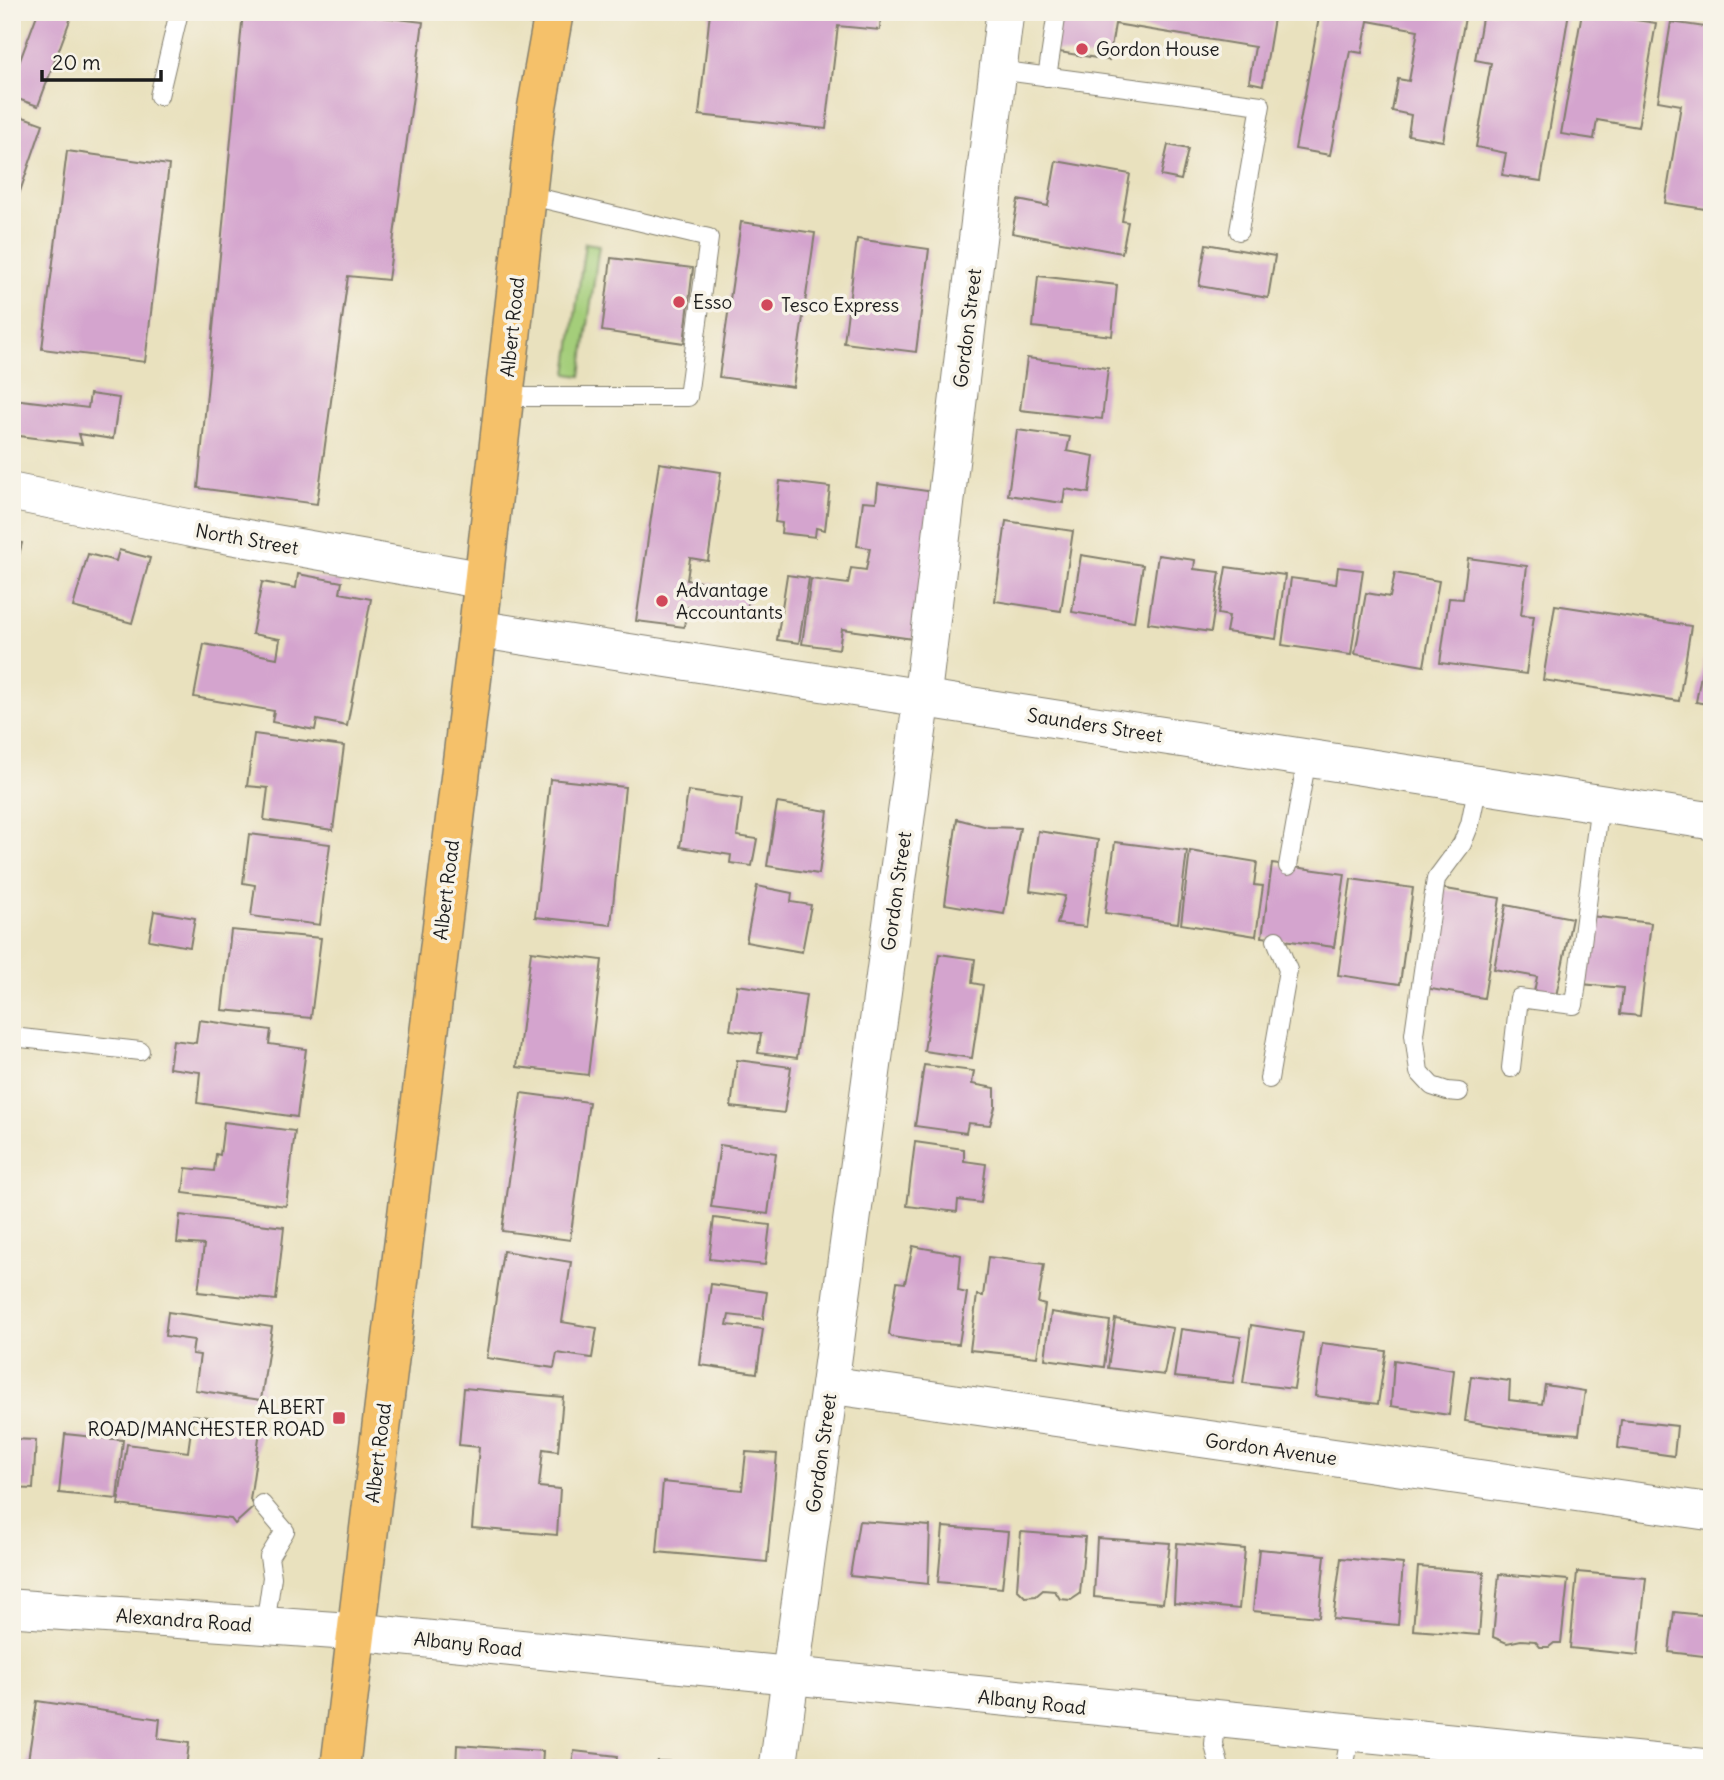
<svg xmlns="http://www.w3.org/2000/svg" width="1724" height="1780" font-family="Delius,sans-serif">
<rect width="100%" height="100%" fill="#f7f3e8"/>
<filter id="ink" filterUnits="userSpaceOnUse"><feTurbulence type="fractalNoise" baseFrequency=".0143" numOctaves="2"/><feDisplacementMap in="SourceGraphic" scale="14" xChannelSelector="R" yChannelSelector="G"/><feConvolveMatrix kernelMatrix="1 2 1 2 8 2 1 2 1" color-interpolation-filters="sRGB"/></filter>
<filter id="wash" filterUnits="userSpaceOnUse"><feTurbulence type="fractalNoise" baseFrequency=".00686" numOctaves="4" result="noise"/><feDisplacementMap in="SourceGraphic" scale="28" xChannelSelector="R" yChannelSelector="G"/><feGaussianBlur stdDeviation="1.57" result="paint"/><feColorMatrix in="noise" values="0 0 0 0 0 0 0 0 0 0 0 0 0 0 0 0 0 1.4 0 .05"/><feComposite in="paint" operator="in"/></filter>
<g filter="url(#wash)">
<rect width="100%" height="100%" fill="#e9e1be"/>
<path fill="#a4ce7a" stroke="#60754b" stroke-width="2" d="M585 243 599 245 581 376 567 374Z"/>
<g id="blocks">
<g fill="#d4a4ce">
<path d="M38 12H73L38 106 12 97V82Z"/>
<path d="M243 12H340L423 22 388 280 348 276 317 504 198 488Z"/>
<path d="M710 12 756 13 881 12 880 30 838 26 826 129 699 115Z"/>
<path d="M1059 12H1275L1263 85 1249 82 1255 47 1115 24 1109 60 1053 51Z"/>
<path d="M1320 12H1466L1443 141 1408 135 1411 115 1392 111 1398 79 1409 81 1418 30 1368 21 1362 53 1350 51 1330 155 1295 149Z"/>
<path d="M1483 12H1569L1541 181 1502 175 1506 153 1476 147 1491 63 1475 60Z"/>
<path d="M1582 12 1656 23 1638 127 1597 120 1594 139 1561 134Z"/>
<path d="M1671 22 1712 28V210L1665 203 1681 105 1658 101Z"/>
<path d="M12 113 43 124 13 212H12Z"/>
<path d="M1168 145 1188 149 1181 180 1161 176Z"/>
<path d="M67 151 169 165 145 362 42 349Z"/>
<path d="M1056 161 1130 174 1122 221 1128 222 1122 253 1012 233 1018 200 1048 206Z"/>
<path d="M741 222 815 233 793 387 719 377Z"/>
<path d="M857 239 929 249 916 352 844 343Z"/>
<path d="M1206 244 1275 256 1268 298 1199 286Z"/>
<path d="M611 258 693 268 684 343 602 331Z"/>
<path d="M1038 276 1117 285 1112 336 1033 327Z"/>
<path d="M1027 358 1108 368 1102 419 1020 410Z"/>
<path d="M90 394 119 398 113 439 79 434 82 444 12 435V399L88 408Z"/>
<path d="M1017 430 1070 437 1067 451 1094 456 1089 493 1065 489 1063 503 1008 495Z"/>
<path d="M659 463 721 472 708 561 690 558 687 580 751 589 746 615 687 607 684 627 636 621Z"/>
<path d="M780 481 830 487 825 530 816 528 815 537 781 533 782 523 775 522Z"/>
<path d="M878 484 934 492 913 639 842 629 839 649 802 644 811 579 848 584 851 568 866 570 870 548 857 546 863 501 876 502Z"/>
<path d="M1006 521 1073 531 1061 611 995 601Z"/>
<path d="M12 541 22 543 13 579H12Z"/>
<path d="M119 550 150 558 132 623 73 607 88 554 116 561Z"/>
<path d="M1081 555 1143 565 1134 622 1072 612Z"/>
<path d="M1158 555 1195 560 1194 569 1220 572 1211 632 1148 623Z"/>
<path d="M1468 558 1527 566 1521 615 1534 616 1526 674 1440 663 1449 598 1463 599Z"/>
<path d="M1226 567 1285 575 1276 639 1226 632 1229 616 1218 614Z"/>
<path d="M1338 567 1363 570 1351 655 1282 645 1291 578 1336 584Z"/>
<path d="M1395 573 1439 581 1424 666 1355 654 1366 593 1390 597Z"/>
<path d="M298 574 342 582 340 593 371 599 347 726 317 720 315 730 272 722 274 711 194 697 204 644 277 658 280 639 252 634 262 582 296 588Z"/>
<path d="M787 575 809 578 799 643 777 640Z"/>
<path d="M1555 605 1691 626 1679 701 1543 680Z"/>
<path d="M1710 626H1712V705L1696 702Z"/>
<path d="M254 734 344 746 333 830 264 820 268 788 247 786Z"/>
<path d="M550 779 625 787 611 925 535 917Z"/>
<path d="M688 791 742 799 737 836 757 839 752 866 730 863 731 855 680 847Z"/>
<path d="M777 803 828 811 819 874 767 866Z"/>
<path d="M957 819 988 827 1020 828 1004 914 945 904Z"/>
<path d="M1038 831 1098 840 1086 927 1057 924 1065 896 1030 891Z"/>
<path d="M249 834 330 844 320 925 251 916 255 885 243 883Z"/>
<path d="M1115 842 1187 851 1178 923 1105 913Z"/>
<path d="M1190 851 1257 862 1254 885 1263 886 1256 936 1181 924Z"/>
<path d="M1272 864 1345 874 1334 947 1262 937Z"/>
<path d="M1351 879 1413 888 1400 984 1338 975Z"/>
<path d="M757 886 792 893 791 902 811 905 802 952 746 942Z"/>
<path d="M1440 888 1500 898 1484 998 1425 988Z"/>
<path d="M1506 905 1572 918 1555 1001 1533 997 1537 977 1494 969Z"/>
<path d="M154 911 195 918 190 947 149 940Z"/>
<path d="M1590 916 1651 923 1640 1016 1620 1014 1623 988 1582 984Z"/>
<path d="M231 930 321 938 311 1018 222 1010Z"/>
<path d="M531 951 602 960 588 1075 517 1067Z"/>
<path d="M939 954 975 959 972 983 983 985 972 1058 924 1051Z"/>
<path d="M737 985 806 995 797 1058 758 1053 761 1034 730 1030Z"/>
<path d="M199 1020 271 1030 269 1044 306 1049 297 1117 197 1103 200 1072 169 1068 173 1040 196 1043Z"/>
<path d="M737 1060 791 1067 784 1113 731 1107Z"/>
<path d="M924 1065 974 1071 972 1084 995 1088V1107L990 1125 968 1123 966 1133 915 1126Z"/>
<path d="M521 1093 589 1102 570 1240 502 1231Z"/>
<path d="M224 1122 295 1131 286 1206 183 1193 186 1168 214 1171 216 1154 220 1155Z"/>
<path d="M915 1142 964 1149V1161L986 1164 981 1203 958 1200 957 1212 907 1206Z"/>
<path d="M720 1145 776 1153 768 1214 711 1207Z"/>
<path d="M180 1215 284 1227 276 1300 198 1292 204 1245 177 1243Z"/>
<path d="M714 1218 770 1225 765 1265 709 1259Z"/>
<path d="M913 1246 961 1255 958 1291 967 1293 959 1344 925 1342 892 1337 889 1334 897 1282 905 1283Z"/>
<path d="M503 1251 571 1262 562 1322 597 1328 592 1358 557 1353 554 1368 487 1358Z"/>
<path d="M988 1257 1044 1264 1038 1303 1045 1305 1037 1357 970 1350 977 1295 983 1296Z"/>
<path d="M711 1284 767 1292 763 1319 729 1315 727 1325 763 1329 757 1373 700 1365Z"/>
<path d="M168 1312 272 1327 261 1400 195 1390 200 1355 192 1354 194 1340 165 1336Z"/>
<path d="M1051 1312 1110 1321 1104 1367 1045 1359Z"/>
<path d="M1115 1319 1173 1328 1164 1375 1108 1368Z"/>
<path d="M1251 1325 1303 1333 1294 1389 1243 1383Z"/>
<path d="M1181 1329 1241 1337 1233 1383 1174 1377Z"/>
<path d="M1322 1343 1386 1351 1378 1404 1315 1396Z"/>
<path d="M1394 1360 1454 1370 1449 1415 1391 1406Z"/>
<path d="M1471 1376 1510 1381 1509 1400 1542 1404 1545 1385 1585 1391 1579 1434 1522 1430 1465 1421Z"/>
<path d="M464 1388 563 1397 558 1451 543 1449 539 1487 560 1489 557 1535 472 1528 479 1447 459 1445Z"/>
<path d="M193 1415 261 1424 250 1500 255 1506 235 1524 231 1519 118 1505 127 1444 188 1452Z"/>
<path d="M1621 1420 1677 1426 1674 1456 1618 1448Z"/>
<path d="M65 1434 123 1440 117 1499 59 1493Z"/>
<path d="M12 1439 36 1440 33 1489 12 1488Z"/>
<path d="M746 1452 777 1454 767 1562 657 1552 663 1482 742 1490Z"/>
<path d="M859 1521 930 1526 928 1584 850 1576Z"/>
<path d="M943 1527 1008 1532 1002 1588 938 1582Z"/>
<path d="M1021 1532 1085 1537 1080 1594 1071 1600 1060 1599 1055 1591 1043 1590 1036 1596 1025 1597 1017 1589Z"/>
<path d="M1097 1538 1170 1543 1163 1603 1094 1597Z"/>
<path d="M1177 1543 1245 1549 1239 1609 1174 1603Z"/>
<path d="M1259 1549 1325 1555 1319 1617 1253 1611Z"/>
<path d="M1341 1558 1403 1564 1398 1625 1333 1619Z"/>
<path d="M1418 1567 1484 1572 1479 1635 1413 1630Z"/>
<path d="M1577 1572 1646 1578 1638 1655 1570 1648Z"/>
<path d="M1499 1574 1568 1580 1561 1643H1554L1549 1647H1540L1535 1641 1521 1640 1507 1643 1493 1637Z"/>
<path d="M1674 1612 1712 1616V1657L1669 1652Z"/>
<path d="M37 1701 160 1719 158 1739 189 1743 186 1768 27 1767Z"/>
<path d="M457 1745 543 1751 542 1768H456Z"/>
<path d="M574 1751 617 1756 616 1768H551L552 1761 572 1763Z"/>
<path d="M656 1761 737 1764V1768H655Z"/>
</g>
</g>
</g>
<g filter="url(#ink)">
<use href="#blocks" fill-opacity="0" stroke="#827e6d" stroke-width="2"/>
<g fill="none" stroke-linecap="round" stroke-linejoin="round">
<g stroke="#827e6d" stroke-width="20">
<g id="lane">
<path d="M519 12 552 19"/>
<path d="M998 70 1261 105 1239 231"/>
<path d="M1047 77 1057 12"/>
<path d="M159 96 179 12"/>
<path d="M504 397H688L709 238 527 195"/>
<path d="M1288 866 1307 758"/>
<path d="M12 1037 140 1051"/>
<path d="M1511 1068 1519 998 1574 1005 1600 803"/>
<path d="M1269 1079 1288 970 1276 940"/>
<path d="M1459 1092 1447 1091 1432 1086 1419 1072 1414 1034 1436 879 1462 844 1470 824 1478 784"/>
<path d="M262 1504 285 1531 269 1557 272 1577 265 1626"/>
<path d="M1216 1720 1214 1745 1220 1768"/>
<path d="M1344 1768 1351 1733"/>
</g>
</g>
<g stroke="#827e6d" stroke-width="39">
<g id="street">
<path d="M12 492 194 529 483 580"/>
<path d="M478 629 1712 821"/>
<path d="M830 1385 1712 1512"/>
<path d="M12 1608 357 1632 1709 1768"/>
<path d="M778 1768 922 698 1005 12"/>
</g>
</g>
<g stroke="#827e6d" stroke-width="41">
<path id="highway" d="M340 1768 478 629 537 107 554 12"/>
</g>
<use href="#lane" stroke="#fff" stroke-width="18"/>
<use href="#street" stroke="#fff" stroke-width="37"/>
<use href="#highway" stroke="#f5c16b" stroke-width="38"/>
</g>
</g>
<g fill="#d1495b" stroke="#f7f3e8" stroke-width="2.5">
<circle cx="1082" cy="49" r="7"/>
<circle cx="679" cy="302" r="7"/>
<circle cx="767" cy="305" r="7"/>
<circle cx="662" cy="601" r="7"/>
<rect x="332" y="1411" width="14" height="14" rx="3.5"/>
</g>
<g text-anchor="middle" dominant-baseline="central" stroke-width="7" stroke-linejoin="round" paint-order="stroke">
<g font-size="19" fill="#1c1c1c" stroke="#f7f3e8" text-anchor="start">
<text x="1096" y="49">Gordon House</text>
<text x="693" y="302">Esso</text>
<text x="781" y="305">Tesco Express</text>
<text x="676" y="590">Advantage<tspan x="676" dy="22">Accountants</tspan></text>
<text x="325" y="1407" text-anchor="end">ALBERT<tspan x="325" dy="22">ROAD/MANCHESTER ROAD</tspan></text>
</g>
<g font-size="19" fill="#1c1c1c" stroke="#f7f3e8">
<text transform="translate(512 327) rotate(-84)">Albert Road</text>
<text transform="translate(967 328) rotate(-83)">Gordon Street</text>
<text transform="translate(247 539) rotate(10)">North Street</text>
<text transform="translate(1095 725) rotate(9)">Saunders Street</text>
<text transform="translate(446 890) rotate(-83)">Albert Road</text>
<text transform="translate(896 891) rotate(-82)">Gordon Street</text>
<text transform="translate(1271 1449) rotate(8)">Gordon Avenue</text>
<text transform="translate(378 1453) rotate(-83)">Albert Road</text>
<text transform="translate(821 1453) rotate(-82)">Gordon Street</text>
<text transform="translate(184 1620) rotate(4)">Alexandra Road</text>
<text transform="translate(468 1644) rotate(6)">Albany Road</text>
<text transform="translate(1032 1702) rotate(6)">Albany Road</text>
</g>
</g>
<rect width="1724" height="1780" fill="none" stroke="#f7f3e8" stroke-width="42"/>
<path d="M42 70v10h119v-10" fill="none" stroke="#1c1c1c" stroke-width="3.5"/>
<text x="52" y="70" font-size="21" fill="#1c1c1c" stroke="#f7f3e8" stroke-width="5" paint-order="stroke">20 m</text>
</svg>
